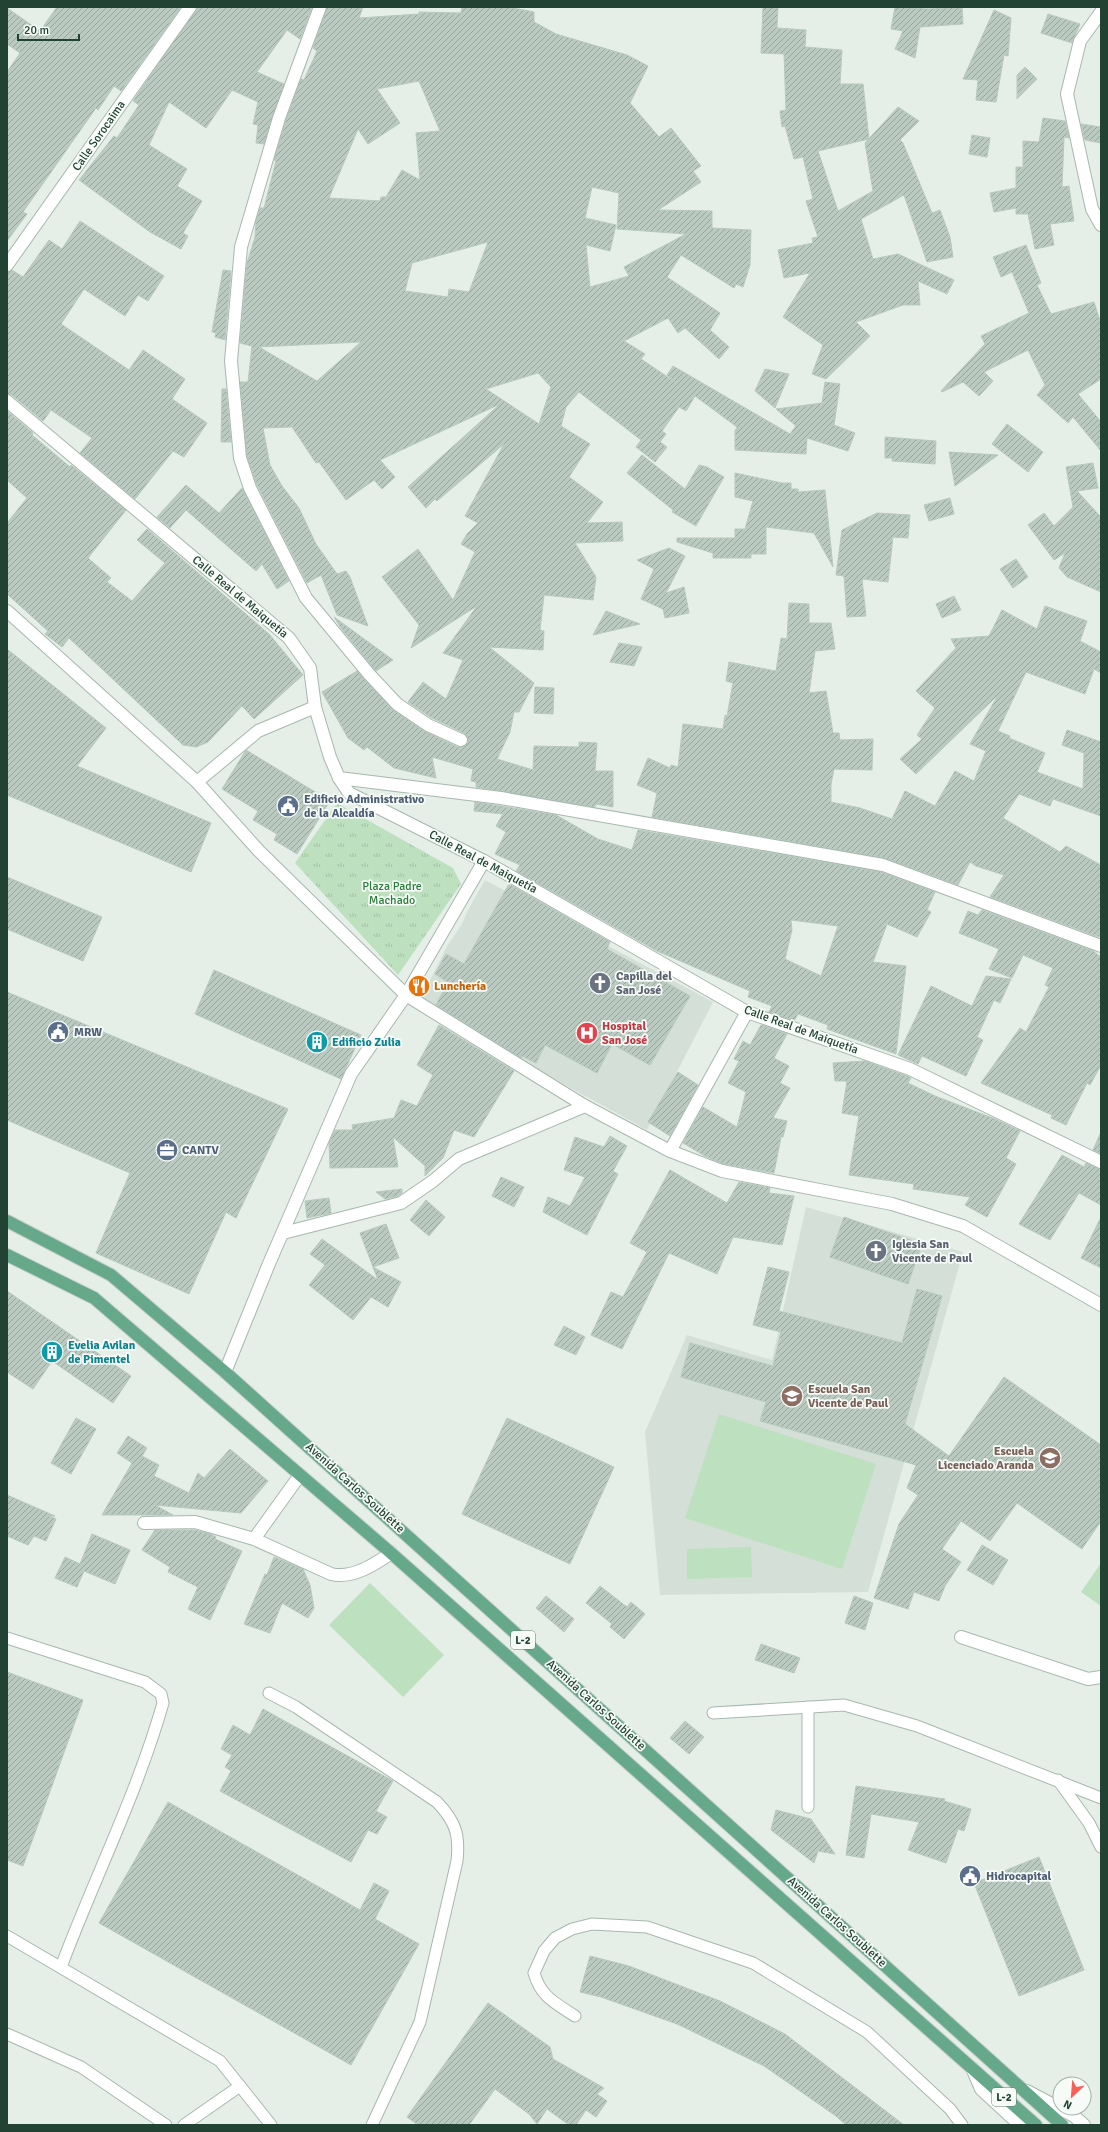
<svg xmlns="http://www.w3.org/2000/svg" width="1108" height="2132" font-family="Signika,sans-serif">
<defs>
<pattern id="park-tufts" width="24" height="20" patternUnits="userSpaceOnUse"><rect width="24" height="20" fill="#bde1bf"/><path d="M3 7l-1-3M5 7V3M7 7l1-3M15 17l-1-3M17 17v-4M19 17l1-3" fill="none" stroke="#a2c2a5"/></pattern>
<pattern id="building-hatch" width="6" height="6" patternUnits="userSpaceOnUse"><rect width="6" height="6" fill="#bacac1"/><path d="M-1 1l2-2M0 6l6-6M5 7l2-2" fill="none" stroke="#97a69d"/></pattern>
</defs>
<rect width="100%" height="100%" fill="#e5efe8"/>
<g fill="#d3dfd7">
<path d="M485 880 713 1002 647 1130 529 1065 421 999 447 946 462 924 467 912Z"/>
<path d="M806 1207 963 1252 868 1592 660 1595 645 1432 687 1335 772 1360Z"/>
</g>
<g fill="#bde1bf">
<path d="M719 1414 876 1464 842 1569 685 1518Z"/>
<path d="M751 1547 752 1577 687 1579V1549Z"/>
<path d="M1101 1563V1606L1081 1592Z"/>
<path d="M370 1583 444 1655 403 1697 329 1625Z"/>
</g>
<path fill="url(#park-tufts)" d="M337 803 453 868 461 884 398 975 295 863Z"/>
<g fill="url(#building-hatch)" stroke="#b7c9be" fill-rule="evenodd">
<path d="M57 7H181L121 91 114 86 98 110 96 108 23 212 27 214 7 241V72L20 53 7 44V8L40 31Z"/>
<path d="M197 7H312L300 39 287 30 257 72 284 84 264 144 256 143 258 125 253 124 258 102 232 90 206 128 169 102 149 145 187 169 177 186 202 201 183 233 188 236 181 249 150 232 79 180 114 136 117 138 139 105 133 101Z"/>
<path d="M327 7H363L359 18 419 14V12L461 13 462 7H508L534 12V22L556 34 627 55 648 66 630 103 659 137 671 128 701 166 693 171 701 182 658 210 712 211V228L751 230 750 265 743 287 736 284 734 288 681 255 667 277 720 313 710 330 729 347 719 359 685 328 678 333 668 318 624 341 645 354 641 359 675 382 667 375 673 366 790 434 796 426 776 409 822 403 825 382 840 384 834 425 855 433 848 451 807 438 806 454 735 450V431L737 427 695 396 686 411 679 407 662 431 666 434 660 442 667 447 655 462 636 447 641 440 579 392 566 407 561 426 590 444 569 477 603 502 587 523 622 522 623 541 575 543 596 577 593 600 544 595 540 630 544 631 543 650 489 647 534 683 519 712H514L510 732 497 759 533 770 534 746 579 747V742L597 743 595 771H613V807L596 804 595 807 476 787V782L471 781 473 769 432 757 436 778 394 768 367 747 364 750 348 738 322 692 357 671 392 709 424 731 458 747H462L468 743V739L464 733 432 718 408 702 423 682 446 699 463 660 443 653 477 606 411 648 419 625 382 577 418 549 453 600 475 552 461 544 467 534 478 523 465 516 504 444 437 501 435 499 426 508 408 487 500 404 380 460 395 477 382 489 374 480 346 500 319 462 316 463 292 427 263 428 270 465 282 486 299 508 316 544 337 574 346 571 350 577 368 626 337 615 321 575 307 583 257 485 247 456 240 382H248L252 346 240 343 247 263 255 237 256 222 260 208H264L276 161 274 160 286 120 301 79 304 80 317 51 313 48ZM419 81 440 131 416 133 420 180 402 170 386 197H381L380 201 329 198 358 129 368 144 400 123 377 89ZM592 187 619 193 617 229 686 234 624 267 629 276 590 287 586 245 610 251 616 225 585 218ZM488 242 469 292 449 289 448 297 405 291 412 263ZM361 342 317 381 259 347ZM538 373 551 387 539 424 486 389Z"/>
<path d="M763 7H778L777 28 806 30 805 47 842 50 840 84H863L869 139 818 151 838 211 873 191 865 143 898 107 919 121 900 140 903 143 932 213 940 210 950 237 953 257 927 262 904 195 861 219 873 259 898 254 954 280 947 294 918 281 920 305H903L856 322 870 336 826 379 812 374 823 345 783 317 810 273 784 278 778 250 813 243 812 238 818 237 806 201 813 199 803 157 794 159 785 126 782 127 780 111 786 110 784 54 761 53Z"/>
<path d="M895 7 929 9 962 7 963 24 920 27 915 58 895 49 903 31 891 29Z"/>
<path d="M994 10 1011 18 1008 56 1004 55 996 102 976 100 978 80 963 79Z"/>
<path d="M1048 14 1080 24 1072 43 1041 33Z"/>
<path d="M1025 67 1037 79 1017 99V75Z"/>
<path d="M1043 118 1065 121 1069 138 1064 137 1062 187 1069 186 1074 221 1050 224 1054 245 1035 249 1028 214H1016V208L994 212 990 193 1016 188V167H1023V141L1039 142Z"/>
<path d="M1081 124 1101 127V143L1085 140Z"/>
<path d="M972 135 990 138 987 157 969 154Z"/>
<path d="M80 221 164 276 148 301 138 295 125 316 84 289 61 324 129 370 143 350 185 379 172 399 207 423 184 457 173 451 135 499 80 453 92 438 51 410 43 421 12 395 7 394V272L12 270 23 277 49 240 62 249Z"/>
<path d="M1026 245 1041 283 1037 285 1051 314 1094 302 1101 324V379L1078 394 1101 422V451L1073 417 1068 423 1037 395 1045 385 1028 350 984 372 993 381 979 396 963 382 942 392 941 391 985 344 981 336 1029 313 1012 272 1001 277 993 257Z"/>
<path d="M223 270 231 271 225 340 215 337 216 333 212 332Z"/>
<path d="M765 369 789 374 775 408 755 391Z"/>
<path d="M222 389H226L231 442H221Z"/>
<path d="M7 411 33 433 32 435 70 467 71 465 126 510 88 558 111 578 107 582 132 601 165 563 137 540 147 529 269 634 303 675 254 719 242 706 208 742 196 747 183 745 69 638 62 647 45 634 48 631 7 594V523L27 498 7 480Z"/>
<path d="M1007 424 1043 452 1028 472 992 444Z"/>
<path d="M885 437 936 441 935 464 892 461V458H885Z"/>
<path d="M949 452 998 455 955 486Z"/>
<path d="M642 455 685 489 699 465 707 467 724 477 696 526 672 512 673 510 627 473Z"/>
<path d="M1093 463 1098 488 1077 491 1101 517V592L1067 577 1059 568 1065 553 1054 560 1028 525 1044 513 1054 526 1073 507 1066 467Z"/>
<path d="M735 473 782 483H791V489H798V492L825 490 833 567 814 533 766 527V554H751V558H713V553L677 542V538H735V529H745L753 501 735 497Z"/>
<path d="M186 485 219 513 242 488 289 581 277 589 262 564 256 571 186 510 170 528 157 517Z"/>
<path d="M950 498 954 514 929 521 924 505Z"/>
<path d="M877 513 910 515 908 538 893 537 888 582 862 579 866 616 847 617 844 576 836 575 842 530Z"/>
<path d="M669 548 685 556 666 593 684 587 689 613 665 618 663 609 641 599 654 569 637 560Z"/>
<path d="M1016 559 1028 577 1013 588 1000 569Z"/>
<path d="M954 596 961 610 942 618 936 604Z"/>
<path d="M789 603 809 604V623H831L835 649 815 651 809 693 826 691 833 733H839L840 740 873 739 872 770 834 769 831 784V802L860 808 892 819 905 791 935 806 955 771 974 781 986 751 970 744 998 695 916 774 900 759 922 739 917 735 935 708 916 691 956 648 951 639 989 636 1002 610 1037 629 1045 606 1087 621 1080 641 1101 652V673L1094 669 1085 694 1026 672 998 731 1010 736 1009 738 1045 753 1037 772 1083 789 1084 753 1062 745 1067 730 1101 742V816L1053 799 1050 806 1019 794 1003 818 1060 852 1066 846 1101 865V931L1099 937 990 897 1004 875 976 866 970 862 958 885 884 858 652 817 657 793 637 785 648 758 670 768 671 765 678 767 683 724 723 729 725 715 727 716 733 683 726 681 729 662 776 671 781 638 787 639Z"/>
<path d="M606 611 640 624 593 635Z"/>
<path d="M334 617 393 660 376 671 341 628Z"/>
<path d="M619 643 642 647 634 666 610 662Z"/>
<path d="M7 649 106 728 77 766 211 823 191 872 7 795Z"/>
<path d="M535 687 554 688 553 714 534 713Z"/>
<path d="M246 750 330 801 297 854 274 840 277 834 253 820 258 811 222 789Z"/>
<path d="M475 802 556 815 598 839 632 850 638 830 881 872 935 892 927 910 931 912 917 937 887 924 873 962 906 966 896 1054 827 1029 828 1025 798 1014 794 1021 769 1012 772 1006 748 997 750 991 657 951 516 871 520 865 495 854 506 832 496 826 503 814 474 811ZM791 920 838 926 821 976 785 959 792 930Z"/>
<path d="M7 877 102 917 83 961 7 929Z"/>
<path d="M509 884 610 942 607 949 690 996 650 1065 612 1044 597 1073 545 1045 536 1063 522 1056 521 1058 436 1005 448 982 435 974 446 954 464 964Z"/>
<path d="M982 910 1093 951 1101 957V1065L1090 1085 1087 1083 1066 1125 1051 1118 1052 1115 981 1083 1020 1028 1026 1032 1049 987 1045 985 1053 968 1023 955 1012 978 989 969 999 949 959 933 968 911 978 915Z"/>
<path d="M214 970 361 1035 341 1079 195 1014Z"/>
<path d="M986 976 1011 979 1000 1003 994 1000 977 1037 983 1040 966 1076 922 1056 918 1064 898 1055 931 986 972 1006Z"/>
<path d="M7 992 288 1109 236 1218 226 1212 189 1294 96 1253 130 1173 7 1120Z"/>
<path d="M439 1025 514 1071 474 1137 454 1130 443 1158 425 1176V1166L393 1137 398 1167 330 1168 329 1143 335 1130H353L352 1125 394 1118 401 1100 417 1106 433 1075 417 1065Z"/>
<path d="M761 1025 787 1034 774 1058 789 1066 780 1083 790 1088 773 1118 787 1121 783 1137H781L774 1173 724 1164 705 1156 683 1143 703 1107 737 1127 746 1092 728 1083 739 1061 734 1059 743 1041 750 1045Z"/>
<path d="M865 1061 907 1076 911 1078 908 1083 935 1096 995 1119 1020 1131 1006 1158 1016 1164 987 1217 965 1205 970 1197 913 1189 914 1184 849 1175 859 1116 842 1113 847 1081H835L833 1063Z"/>
<path d="M678 1072 698 1085 670 1136 648 1122Z"/>
<path d="M1101 1132V1154L1093 1150Z"/>
<path d="M610 1136 627 1146 613 1171 618 1174 587 1235 543 1212 548 1197 570 1206 585 1177 564 1170 575 1137 604 1147Z"/>
<path d="M1062 1155 1084 1167 1086 1163 1101 1169V1205L1079 1193 1050 1240 1019 1224Z"/>
<path d="M670 1170 727 1203 739 1182 770 1188 769 1193 794 1196 782 1245 733 1237 717 1274 669 1253 622 1349 591 1335 611 1292 623 1297 647 1252 630 1243Z"/>
<path d="M501 1177 524 1187 514 1207 492 1196Z"/>
<path d="M402 1189V1193L398 1196 385 1199 376 1192Z"/>
<path d="M329 1198 331 1213 307 1218 305 1201Z"/>
<path d="M426 1200 445 1217 429 1236 410 1220Z"/>
<path d="M844 1217 922 1244 908 1284 830 1257Z"/>
<path d="M1101 1217V1268L1081 1258Z"/>
<path d="M386 1224 399 1258 373 1267 401 1282 388 1307 371 1297 353 1320 309 1285 325 1265 310 1254 322 1239 378 1280 360 1233Z"/>
<path d="M768 1267 789 1272 779 1311 902 1343 917 1289 942 1296 905 1424 949 1456 1004 1377 1101 1445V1521L1082 1549 1017 1503 990 1541 961 1521 942 1549 961 1562 945 1586 939 1601 914 1592 908 1609 874 1598 899 1524 918 1495 907 1488 916 1465 760 1421 766 1402 681 1377 690 1343 773 1366 781 1332 753 1325Z"/>
<path d="M7 1291 131 1376 113 1403 52 1361 33 1389 7 1372Z"/>
<path d="M564 1326 585 1337 576 1355 554 1345Z"/>
<path d="M76 1418 96 1429 71 1474 51 1463Z"/>
<path d="M507 1418 614 1467 570 1564 462 1514Z"/>
<path d="M128 1436 147 1448 142 1456 159 1465 154 1476 189 1493 198 1473 204 1478 230 1449 268 1481 241 1513 155 1505 173 1515H102L132 1463 117 1453Z"/>
<path d="M7 1495 55 1516H49L56 1519 46 1541 34 1536 28 1545 7 1536Z"/>
<path d="M155 1530H194L210 1534 216 1537 215 1539 242 1551 210 1620 188 1609 198 1587 168 1572 170 1567 142 1550Z"/>
<path d="M92 1534 130 1550 115 1584 84 1571 77 1587 55 1578 65 1557 80 1564Z"/>
<path d="M982 1545 1008 1560 993 1585 967 1570Z"/>
<path d="M274 1557 303 1569 310 1585 314 1608 308 1618 282 1603 270 1633 244 1624 265 1574 267 1575Z"/>
<path d="M600 1586 627 1607 631 1602 645 1614 624 1639 610 1627 612 1624 586 1603Z"/>
<path d="M546 1596 574 1619 564 1632 536 1608Z"/>
<path d="M854 1596 873 1603 865 1630 845 1623Z"/>
<path d="M761 1644 800 1658 794 1673 755 1660Z"/>
<path d="M7 1672 83 1700 23 1866 7 1860Z"/>
<path d="M263 1709 393 1781 376 1811 387 1817 377 1834 368 1830 351 1862 220 1791 231 1771 225 1767 232 1755 221 1749 233 1725 250 1735Z"/>
<path d="M685 1721 704 1737 689 1754 670 1738Z"/>
<path d="M856 1786 945 1799 944 1801 971 1809 964 1831 958 1829 946 1863 908 1850 919 1822 871 1814 864 1858 846 1855Z"/>
<path d="M168 1802 360 1910 374 1883 389 1891 375 1919 419 1944 351 2065 99 1923Z"/>
<path d="M776 1810 811 1819 835 1854 818 1851 814 1863 771 1830Z"/>
<path d="M1039 1857 1084 1970 1019 1996 974 1883Z"/>
<path d="M590 1956 629 1966 720 2001 785 2034 904 2125H846L836 2116 764 2066 677 2024 601 1997 580 1992Z"/>
<path d="M488 2003 550 2047 553 2059 604 2088 597 2094 607 2101 596 2117 586 2110 576 2125H569L547 2109 537 2124 529 2114 495 2089 469 2125H418L407 2117Z"/>
</g>
<g fill="none" stroke-linecap="round" stroke-linejoin="round">
<g stroke="#a7b8ae" stroke-width="13">
<g id="service">
<path d="M7 1638 145 1682 161 1694 163 1703C137 1794 94 1879 61 1967"/>
<path d="M269 1693 296 1707 437 1802C455 1821 460 1834 457 1861L420 2022 372 2125"/>
<path d="M808 1707V1807"/>
<path d="M713 1713 844 1705 917 1726 1101 1798"/>
<path d="M1058 1780 1089 1823 1101 1847"/>
<path d="M7 1936 220 2061 271 2125"/>
<path d="M575 2016C555 2003 541 1997 534 1973L544 1951 555 1938 572 1929 592 1924 647 1927 753 1963 867 2032 950 2109 962 2125"/>
<path d="M7 2034 81 2067 166 2125"/>
<path d="M184 2125 240 2086"/>
</g>
</g>
<g stroke="#a7b8ae" stroke-width="14">
<g id="minor">
<path d="M320 7 279 118 241 247 231 361 240 458 250 488 306 598 369 674 397 704 428 725 461 740"/>
<path d="M1101 12 1080 41 1067 94 1092 209 1101 225"/>
<path d="M7 265 190 7"/>
<path d="M7 401 289 638 310 668 315 707 330 757 339 778 349 793 484 861 747 1012 910 1069 1101 1162"/>
<path d="M7 611 197 782 259 851 406 995 585 1106 670 1151 722 1171 892 1204 963 1226 1101 1305"/>
<path d="M339 778 501 798 883 865 1101 946"/>
<path d="M197 782 258 731 315 707"/>
<path d="M670 1151 747 1012"/>
<path d="M283 1233 401 1203 433 1181 459 1159 585 1106"/>
<path d="M225 1372 268 1266 351 1074 406 995 484 861"/>
<path d="M144 1523 195 1522 254 1539 331 1574C352 1579 374 1565 391 1553"/>
<path d="M254 1539 300 1475"/>
<path d="M961 1637 1088 1679 1101 1677"/>
</g>
</g>
<g stroke="#a7b8ae" stroke-width="14">
<g id="tertiary">
<path d="M972 2068 981 2089 1020 2125"/>
<path d="M1027 2091 1074 2116 1084 2125"/>
</g>
</g>
<g stroke="#c1cac6" stroke-width="14">
<g id="primary">
<path d="M7 1221 111 1275 225 1372 1062 2125"/>
<path d="M7 1255 94 1298 391 1553 1036 2125"/>
</g>
</g>
<use href="#service" stroke="#fff" stroke-width="11"/>
<use href="#minor" stroke="#fff" stroke-width="12"/>
<use href="#tertiary" stroke="#fff" stroke-width="12"/>
<use href="#primary" stroke="#66a88a" stroke-width="12"/>
</g>
<defs>
<g id="civic-disc" transform="scale(1.15)"><circle r="9.5" fill="#5c6f8a" stroke="#f6fbf8"/><path d="M-.6-6.5H3V-4.5H.6V-3L4-1V1h2V6H-6V1h2V-1L-.6-3ZM-1.2 2.5V6h2.4V2.5Z" fill="#fff"/></g>
<g id="church-disc" transform="scale(1.15)"><circle r="9.5" fill="#6b7280" stroke="#f6fbf8"/><path d="M-1.2-6h2.4v3.5h3.3v2.4h-3.3V6h-2.4V-.1h-3.3v-2.4h3.3Z" fill="#fff"/></g>
<g id="restaurant-disc" transform="scale(1.15)"><circle r="9.5" fill="#e8710a" stroke="#f6fbf8"/><path d="M-5-6h1v4h1v-4h1v4h1v-4h1v5L-1.5 .5V6h-2V.5L-5-1ZM5-6V6H3V1.5H1.5Q1.5-4 5-6Z" fill="#fff"/></g>
<g id="hospital-disc" transform="scale(1.15)"><circle r="9.5" fill="#e0444e" stroke="#f6fbf8"/><path d="M-5-5h3v3.5h4V-5h3V5h-3V1.5h-4V5h-3Z" fill="#fff"/></g>
<g id="building-disc" transform="scale(1.15)"><circle r="9.5" fill="#0f9aa8" stroke="#f6fbf8"/><path d="M-4-6H4V6H1V3H-1V6H-4ZM-2.5-4.3h1.7v1.8h-1.7ZM.8-4.3h1.7v1.8H.8ZM-2.5-1h1.7V.8h-1.7ZM.8-1h1.7V.8H.8Z" fill="#fff"/></g>
<g id="office-disc" transform="scale(1.15)"><circle r="9.5" fill="#5c6f8a" stroke="#f6fbf8"/><path d="M-6-3h4V-5.5h4V-3h4V5H-6ZM-1-4.5V-3h2v-1.5ZM-6 0V1H6V0Z" fill="#fff"/></g>
<g id="school-disc" transform="scale(1.15)"><circle r="9.5" fill="#8d6e63" stroke="#f6fbf8"/><path d="M0-5L7-2L0 1L-7-2ZM-4 1L0 2.5L4 1V4Q0 6-4 4Z" fill="#fff"/></g>
</defs>
<g fill-rule="evenodd">
<use href="#civic-disc" x="288" y="806"/>
<use href="#church-disc" x="600" y="983"/>
<use href="#restaurant-disc" x="419" y="986"/>
<use href="#civic-disc" x="58" y="1032"/>
<use href="#hospital-disc" x="587" y="1033"/>
<use href="#building-disc" x="317" y="1042"/>
<use href="#office-disc" x="167" y="1150"/>
<use href="#church-disc" x="876" y="1251"/>
<use href="#building-disc" x="52" y="1352"/>
<use href="#school-disc" x="792" y="1396"/>
<use href="#school-disc" x="1050" y="1458"/>
<use href="#civic-disc" x="970" y="1876"/>
</g>
<g text-anchor="middle" dominant-baseline="central" stroke-width="3.5" stroke-linejoin="round" paint-order="stroke">
<g fill="#f6fbf8" stroke="#627a6e" stroke-width="1">
<rect x="511" y="1631" width="24" height="18" rx="3"/>
<rect x="992" y="2088" width="24" height="18" rx="3"/>
</g>
<g font-size="11" font-weight="bold" fill="#224333">
<text x="523" y="1640">L-2</text>
<text x="1004" y="2097">L-2</text>
</g>
<g font-size="12" fill="#224333" stroke="#f6fbf8">
<text transform="translate(99 136) rotate(-55)">Calle Sorocaima</text>
<text transform="translate(240 597) rotate(40)">Calle Real de Maiquetía</text>
<text transform="translate(483 862) rotate(28)">Calle Real de Maiquetía</text>
<text transform="translate(801 1030) rotate(20)">Calle Real de Maiquetía</text>
<text transform="translate(355 1488) rotate(42)">Avenida Carlos Soublette</text>
<text transform="translate(596 1705) rotate(42)">Avenida Carlos Soublette</text>
<text transform="translate(837 1922) rotate(42)">Avenida Carlos Soublette</text>
</g>
<g font-size="12" font-weight="bold" fill="#4e5e75" stroke="#f6fbf8" text-anchor="start">
<text x="304" y="799">Edificio Administrativo<tspan x="304" dy="14">de la Alcaldía</tspan></text>
<text x="74" y="1032">MRW</text>
<text x="182" y="1150">CANTV</text>
<text x="986" y="1876">Hidrocapital</text>
</g>
<g font-size="12" fill="#297d38" stroke="#f6fbf8">
<text x="392" y="886">Plaza Padre<tspan x="392" dy="14">Machado</tspan></text>
</g>
<g font-size="12" font-weight="bold" fill="#5b616d" stroke="#f6fbf8" text-anchor="start">
<text x="616" y="976">Capilla del<tspan x="616" dy="14">San José</tspan></text>
<text x="892" y="1244">Iglesia San<tspan x="892" dy="14">Vicente de Paul</tspan></text>
</g>
<g font-size="12" font-weight="bold" fill="#c56008" stroke="#f6fbf8" text-anchor="start">
<text x="434" y="986">Lunchería</text>
</g>
<g font-size="12" font-weight="bold" fill="#be3a42" stroke="#f6fbf8" text-anchor="start">
<text x="602" y="1026">Hospital<tspan x="602" dy="14">San José</tspan></text>
</g>
<g font-size="12" font-weight="bold" fill="#0d838f" stroke="#f6fbf8" text-anchor="start">
<text x="332" y="1042">Edificio Zulia</text>
<text x="68" y="1345">Evelia Avilan<tspan x="68" dy="14">de Pimentel</tspan></text>
</g>
<g font-size="12" font-weight="bold" fill="#785e54" stroke="#f6fbf8" text-anchor="start">
<text x="808" y="1389">Escuela San<tspan x="808" dy="14">Vicente de Paul</tspan></text>
<text x="1034" y="1451" text-anchor="end">Escuela<tspan x="1034" dy="14">Licenciado Aranda</tspan></text>
</g>
</g>
<rect width="1108" height="2132" fill="none" stroke="#224333" stroke-width="16"/>
<g transform="translate(1072 2096) rotate(206)"><circle r="19" fill="#f6fbf8" stroke="#a1b1a9"/>
<path d="M0-3L7 15L0 10L-7 15Z" fill="#fc5d57"/>
<text y="-6" font-size="11" font-weight="bold" text-anchor="middle" fill="#224333">N</text>
</g>
<path d="M18 34v6h61v-6" fill="none" stroke="#224333" stroke-width="2"/>
<text x="24" y="34" font-size="12" fill="#224333" stroke="#f6fbf8" stroke-width="3" paint-order="stroke">20 m</text>
</svg>
